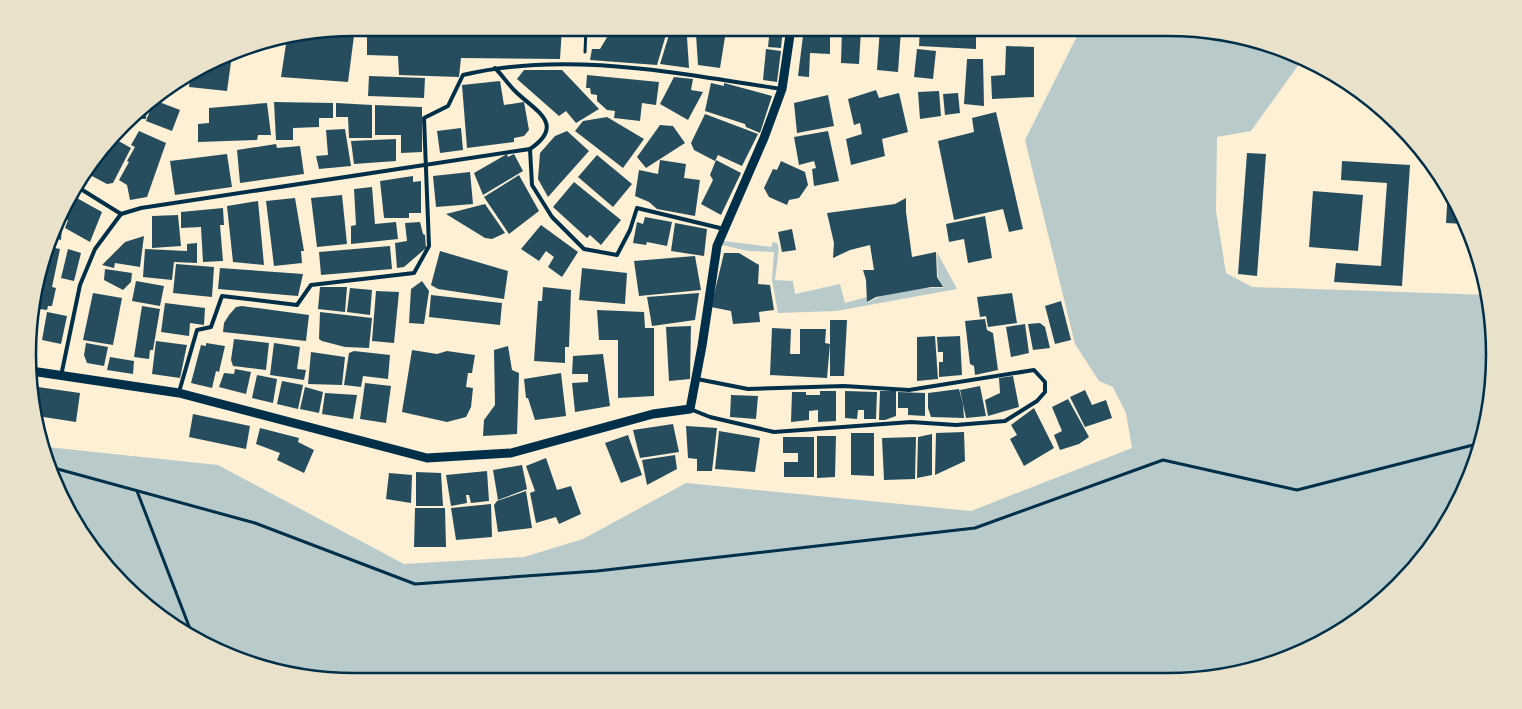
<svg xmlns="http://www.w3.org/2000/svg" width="1522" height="709" font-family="Cabin,sans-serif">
<rect width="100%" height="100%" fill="#fdf0d5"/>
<g fill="#b9caca">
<path d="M1081 28H1168L1292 52 1302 60 1251 131 1217 137 1216 211 1226 273 1252 287 1489 295 1494 354 1488 418 1470 479 1427 553 1367 614 1293 656 1210 679 354 681 230 657 139 601 71 518 47 447 218 465 404 564 524 557 583 539 686 483 971 511 1132 448 1126 413 1113 387 1099 381 1075 344 1025 140Z"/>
<path d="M724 241 771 247 773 242 777 243 779 247 775 280 793 281 795 294 840 284 845 303 867 297V303C887 291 920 287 943 288L938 277 937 252 957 289 836 311 778 313 772 280 774 252 748 251 722 245Z"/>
</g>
<g fill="#264d5e">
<path d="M355 28 348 82 281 77 286 44 271 41Z"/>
<path d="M367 28H562L560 59 461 58 459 77 399 75 398 56 367 55Z"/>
<path d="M634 28H668L657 65 590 60 592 49H600L612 29Z"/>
<path d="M670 28H686L687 34 669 33Z"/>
<path d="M692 28H724L723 34 692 31Z"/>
<path d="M770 28H783L781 48 768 47Z"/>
<path d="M804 28H830V54L810 53 809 77 798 76Z"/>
<path d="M880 28 901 30 898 72 877 70Z"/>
<path d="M920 28H976V49L919 46Z"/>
<path d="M842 29 861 30 859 64 841 63Z"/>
<path d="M696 34 725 37 720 68 698 65Z"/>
<path d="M669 35 687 37 689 68 660 64Z"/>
<path d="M1006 46 1034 47V97L992 99 991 76 1005 75Z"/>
<path d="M766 49 781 51 777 82 763 80Z"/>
<path d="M917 49 936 51 933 79 914 77Z"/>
<path d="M232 55 227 91 189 87 190 79Z"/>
<path d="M967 59H983L984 106 964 104Z"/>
<path d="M524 70H562L599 109 576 123 566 111 559 116 517 79Z"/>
<path d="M587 75 659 82 656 105 642 103 640 121 614 118 615 111 607 110 597 101V95L591 94 590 88H586Z"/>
<path d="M369 76 425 78 424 98 368 96Z"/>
<path d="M674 77 693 79 691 90 703 92 688 120 660 104Z"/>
<path d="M500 81 504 105 524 102 529 130 524 136 514 138V142L467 148 462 85Z"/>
<path d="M711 83 724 86V83L772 96 760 133 746 127 745 124 705 111Z"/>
<path d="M876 90 879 98 899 93 908 132 882 139 885 156 851 165 846 139 862 134 860 123 854 125 848 99Z"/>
<path d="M939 91 941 116 920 119 918 92Z"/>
<path d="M958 93 960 113 945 115 943 94Z"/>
<path d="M828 95 834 126 797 133 794 103Z"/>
<path d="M154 100 180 110 172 131 146 121Z"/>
<path d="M274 102 333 103V118H319V127L293 128V140H276Z"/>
<path d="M267 103 271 135H258L257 140 198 142V124L209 123V108Z"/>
<path d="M336 103 372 105V138H349L348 117H336Z"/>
<path d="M147 104 146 119H131L139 108Z"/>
<path d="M375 105 422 107V152L401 153V135H375Z"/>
<path d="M996 112 1023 229 1009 232 1003 209 954 220 938 141 974 132 972 118Z"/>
<path d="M705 114 758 134 742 166 718 155 715 161 694 150 691 143Z"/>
<path d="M607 117 644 139 623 168 575 131 583 121Z"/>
<path d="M660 125 673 126 685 143 646 168 637 157Z"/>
<path d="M461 128 463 150 440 153 437 131Z"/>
<path d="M345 129 351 166 319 169 316 156 328 155 326 130Z"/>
<path d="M139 131 166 143 147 197 130 200 127 185 119 180 129 162 127 161 135 147 131 145Z"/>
<path d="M567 131 589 151 548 197 538 179 540 153 555 136Z"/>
<path d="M828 131 839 181 814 186 812 169 816 168 814 161 799 165 794 137Z"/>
<path d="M115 139 131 148 113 183 107 184 90 175 94 164Z"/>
<path d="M396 139V161L354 164 351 141Z"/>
<path d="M276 144 277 148 300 146 304 174 240 183 237 150Z"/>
<path d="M1247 153 1266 154 1257 276 1238 274Z"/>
<path d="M227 154 232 187 175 195 170 161Z"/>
<path d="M507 154 508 157 514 154 523 171 483 195 474 173Z"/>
<path d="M597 155 632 184 613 207 578 177Z"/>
<path d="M660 160 686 164 684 178 700 180 695 216 657 209 649 202 635 196 639 170 658 174Z"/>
<path d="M716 160 741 173 721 215 701 204 713 180 710 175Z"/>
<path d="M781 161 805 172 808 185 799 198 789 200 787 205 769 197 764 188 773 169 777 170Z"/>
<path d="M1342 161 1410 165 1402 286 1334 282 1336 263 1381 266 1387 183 1341 180Z"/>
<path d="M470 172 473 204 436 207 433 176Z"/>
<path d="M519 175 539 211 509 234 484 197Z"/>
<path d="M413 176V182L421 181V213H409V218H384L380 181Z"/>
<path d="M574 182 621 220 601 245 590 235 587 238 553 207Z"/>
<path d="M372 187 375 224 396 222 398 239 351 244V226L356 225 354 189Z"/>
<path d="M1448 189 1464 219V224L1446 223Z"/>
<path d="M1313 191 1363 195 1358 251 1309 247Z"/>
<path d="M342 195 347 244 317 247 311 198Z"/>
<path d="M75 197 102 212 90 242 65 228 68 220 64 218Z"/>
<path d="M295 198 304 251H301L302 263 274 266 266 201Z"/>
<path d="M906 198V212L912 257 936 252 937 277 943 287H931L876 297 867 302 866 280 863 270H874L870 245 850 250 833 258 834 243 827 213 895 204Z"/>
<path d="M258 201 264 265 233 262 227 206Z"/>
<path d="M485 204 505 233 492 239 485 238 446 214Z"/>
<path d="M223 208 224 225H220L223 261 203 262 201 227 181 228V212Z"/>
<path d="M63 215 61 240 53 238Z"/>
<path d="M178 215 181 246 152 248V216Z"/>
<path d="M985 216 992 258 968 263 964 239 949 242 946 224Z"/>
<path d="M645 217 672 222 667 246 647 242 646 245 633 243 637 222 643 224Z"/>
<path d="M420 222 423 234 425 235 426 248 404 267 397 268 395 243 407 241 405 223Z"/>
<path d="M675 223 707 229 704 256 671 251Z"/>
<path d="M541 225 578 252 562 277 548 267 554 257 546 251 539 261 521 249Z"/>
<path d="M792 229 796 250 782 252 778 232Z"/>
<path d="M144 236 140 267 115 263 114 268 102 265 125 242Z"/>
<path d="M197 243V263L174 262 172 280 143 277 145 249 187 251V244Z"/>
<path d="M390 246 392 269 321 275 319 252Z"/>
<path d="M50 247 60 249 52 287 56 288 52 306H48L47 310 33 308 34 291Z"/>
<path d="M68 249 81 253 74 281 61 278Z"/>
<path d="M440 251 508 271 504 299 438 289 431 285Z"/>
<path d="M724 253H739L759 265 758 284 770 285 774 310 759 312 760 322 733 324 731 311 711 307Z"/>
<path d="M695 256 701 290 639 296 634 261Z"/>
<path d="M176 264 214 267 212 297 173 293Z"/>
<path d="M220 268 303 274 298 296 218 289Z"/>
<path d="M582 268 627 273 625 304 579 300Z"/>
<path d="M105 269 132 273 131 282 123 290 104 280Z"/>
<path d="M136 281 164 286 160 306 132 301Z"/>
<path d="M422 281 429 291 424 324 409 323 411 289Z"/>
<path d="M320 287H347L345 312 318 309Z"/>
<path d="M543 287 571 290 569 347H565V363L534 361 538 301H542Z"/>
<path d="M350 288 372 290 370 315 347 312Z"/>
<path d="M376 291 399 292 394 343 372 341Z"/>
<path d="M93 293 122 298 113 345 83 340Z"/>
<path d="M699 293 695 320 652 326 647 297Z"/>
<path d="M1012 293 1017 323 988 327 986 316 980 317 977 297Z"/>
<path d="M431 295 502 303 500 325 429 317Z"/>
<path d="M1061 301 1071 340 1055 344 1045 306Z"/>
<path d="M165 303 205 308 204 325 190 323 189 336 161 332Z"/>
<path d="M142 306 160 309 153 350H150L149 359 134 357Z"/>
<path d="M242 306 309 315 306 341 223 332 224 323 229 315 236 307Z"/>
<path d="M597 310 644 312 645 328H654V396L618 398V340H599Z"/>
<path d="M47 312 67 316 61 344 42 340Z"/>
<path d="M320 312 372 318 369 348 345 347 322 341 319 339Z"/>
<path d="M985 319 987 330 993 333 998 370 975 375 974 366 970 364 965 321Z"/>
<path d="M830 320H847L844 376H830Z"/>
<path d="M1040 323 1045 327 1050 348 1033 350 1028 324Z"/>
<path d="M1025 324 1029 353 1011 357 1006 327Z"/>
<path d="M691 326 690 379 669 381 666 327Z"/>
<path d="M772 328 791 329 790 354H800V329H826L825 343 830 344 827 378 770 375Z"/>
<path d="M935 336 938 379 917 381V337Z"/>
<path d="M960 336 962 375 939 377V362H943V352H938L937 337Z"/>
<path d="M234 339 269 343 266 370 233 366 231 360Z"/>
<path d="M156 341 187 345 180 378 152 374Z"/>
<path d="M86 343 108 347 104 366 87 363 84 355Z"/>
<path d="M206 343 225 346 219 372 216 371 212 388 191 383 201 345 206 346Z"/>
<path d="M274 343 300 347 297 369 306 370 304 380 270 375Z"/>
<path d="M508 346 512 370 519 373 517 434 483 436 484 420 495 405 494 350Z"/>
<path d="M412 350 437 354 447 351 475 355 472 373H468L466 387 473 388 471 407 466 417 447 422 402 412Z"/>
<path d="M354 351 390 355 388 379 363 376 361 387 344 385 349 353Z"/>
<path d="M311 352 345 357 342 385 308 384Z"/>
<path d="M603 354 610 406 575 412 572 383 588 382V374H572L573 356Z"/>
<path d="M110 357 134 361 133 374 107 370Z"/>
<path d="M235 369 251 372 246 394 219 387 224 373 234 374Z"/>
<path d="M561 373 566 416 535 420 528 398H526L524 379Z"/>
<path d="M257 375 277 379 273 403 252 398Z"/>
<path d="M1013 376 1019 407 988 416 985 400 1000 393 999 378Z"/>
<path d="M282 381 303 385 298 409 277 404Z"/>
<path d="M365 383 391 386 386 423 360 419Z"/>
<path d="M31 386 80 393 76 422 37 416 30 397Z"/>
<path d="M980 386 986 416 966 418 960 390Z"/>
<path d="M305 387 323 392 319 413 300 409Z"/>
<path d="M959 389 963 404 964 418 931 417 928 408V393Z"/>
<path d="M1085 390 1092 405 1106 400 1112 418 1085 427 1070 397Z"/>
<path d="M820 391H836V421L818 422V410L809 411V420L791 422 792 392H806V395H820Z"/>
<path d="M845 391 877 392 876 419H864V410H858L857 419 845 418Z"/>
<path d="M880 391H896V416L885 420H879Z"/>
<path d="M898 392 925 393V416L908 415V408H898Z"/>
<path d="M325 393 357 395 353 419 322 414Z"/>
<path d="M731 395 758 396 756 419 730 417Z"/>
<path d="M1068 399 1089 437 1079 444 1060 450 1054 435 1062 431 1052 407Z"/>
<path d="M1034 408 1054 448 1024 466 1010 439 1017 435 1011 425Z"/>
<path d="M193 414 250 426 246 449 189 437Z"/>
<path d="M673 424 679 452 640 458 633 430Z"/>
<path d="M686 426 717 428 712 471H697V459L688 458Z"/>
<path d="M260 428 299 438 298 442 314 450 304 473 277 460 280 453 256 444Z"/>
<path d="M719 431 760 438 755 472 715 469Z"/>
<path d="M964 432 965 461 935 475 936 433Z"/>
<path d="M851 433H874V476L851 475Z"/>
<path d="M932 434V475L917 478 918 437Z"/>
<path d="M628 435 642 475 621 483 605 443Z"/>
<path d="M817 436H836L835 477 817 478Z"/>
<path d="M783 437H814V477H784V462H798V453H783Z"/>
<path d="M916 437 915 479 884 480 882 438Z"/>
<path d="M675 455 677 469 647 485 642 460Z"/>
<path d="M546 458 557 490 571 486 581 514 559 524 556 517 536 523 530 493 535 491 526 466Z"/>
<path d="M522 465 527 489 498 500 493 470Z"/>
<path d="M487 471 489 501 471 503 469 495H466L467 503 451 506 446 475Z"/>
<path d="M416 472 441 473 443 506H416Z"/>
<path d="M389 473 412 475 411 503 386 499Z"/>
<path d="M526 491 532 528 498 532 494 505 497 501Z"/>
<path d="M491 504 492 537 456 540 451 508Z"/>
<path d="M415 508H445L446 547H414Z"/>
</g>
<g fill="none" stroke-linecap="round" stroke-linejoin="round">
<g stroke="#003049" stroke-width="3">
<path d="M585 52 586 28"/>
<path d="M54 468 255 523 415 584 597 571 975 528 1163 460 1297 490 1481 443"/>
<path d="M137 491 192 634"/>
</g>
<g stroke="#003049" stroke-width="4">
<path d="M495 68C502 75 508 84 515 91 534 110 567 124 530 149"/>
<path d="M76 186 121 214"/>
<path d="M61 376 80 285 95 249 121 214 141 208 530 149 532 185 552 217 584 249 617 255 630 230 637 208 724 229"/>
<path d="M179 392 197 330 211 327 222 296 297 305 311 285 414 273 429 246 424 118 448 106 463 75C567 50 679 74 782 89"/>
<path d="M690 409 710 417 774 432 911 422 956 425 1005 421 1037 401 1045 392V382L1034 370 909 390 844 386 748 389 697 379"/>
</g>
<path stroke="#003049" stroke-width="9" d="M31 371 179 393 427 458 511 453 653 414 690 409 702 346 717 246 764 138 782 89 791 28"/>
</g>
<path d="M0 0H1522V709H0ZM354 36H1168A318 318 0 0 1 1486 354V355A318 318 0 0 1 1168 673H354A318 318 0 0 1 36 355V354A318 318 0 0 1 354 36Z" fill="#e9e1ca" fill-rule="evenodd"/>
<path fill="none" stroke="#003049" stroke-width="2.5" d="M354 36H1168A318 318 0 0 1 1486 354V355A318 318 0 0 1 1168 673H354A318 318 0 0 1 36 355V354A318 318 0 0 1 354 36Z"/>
</svg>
